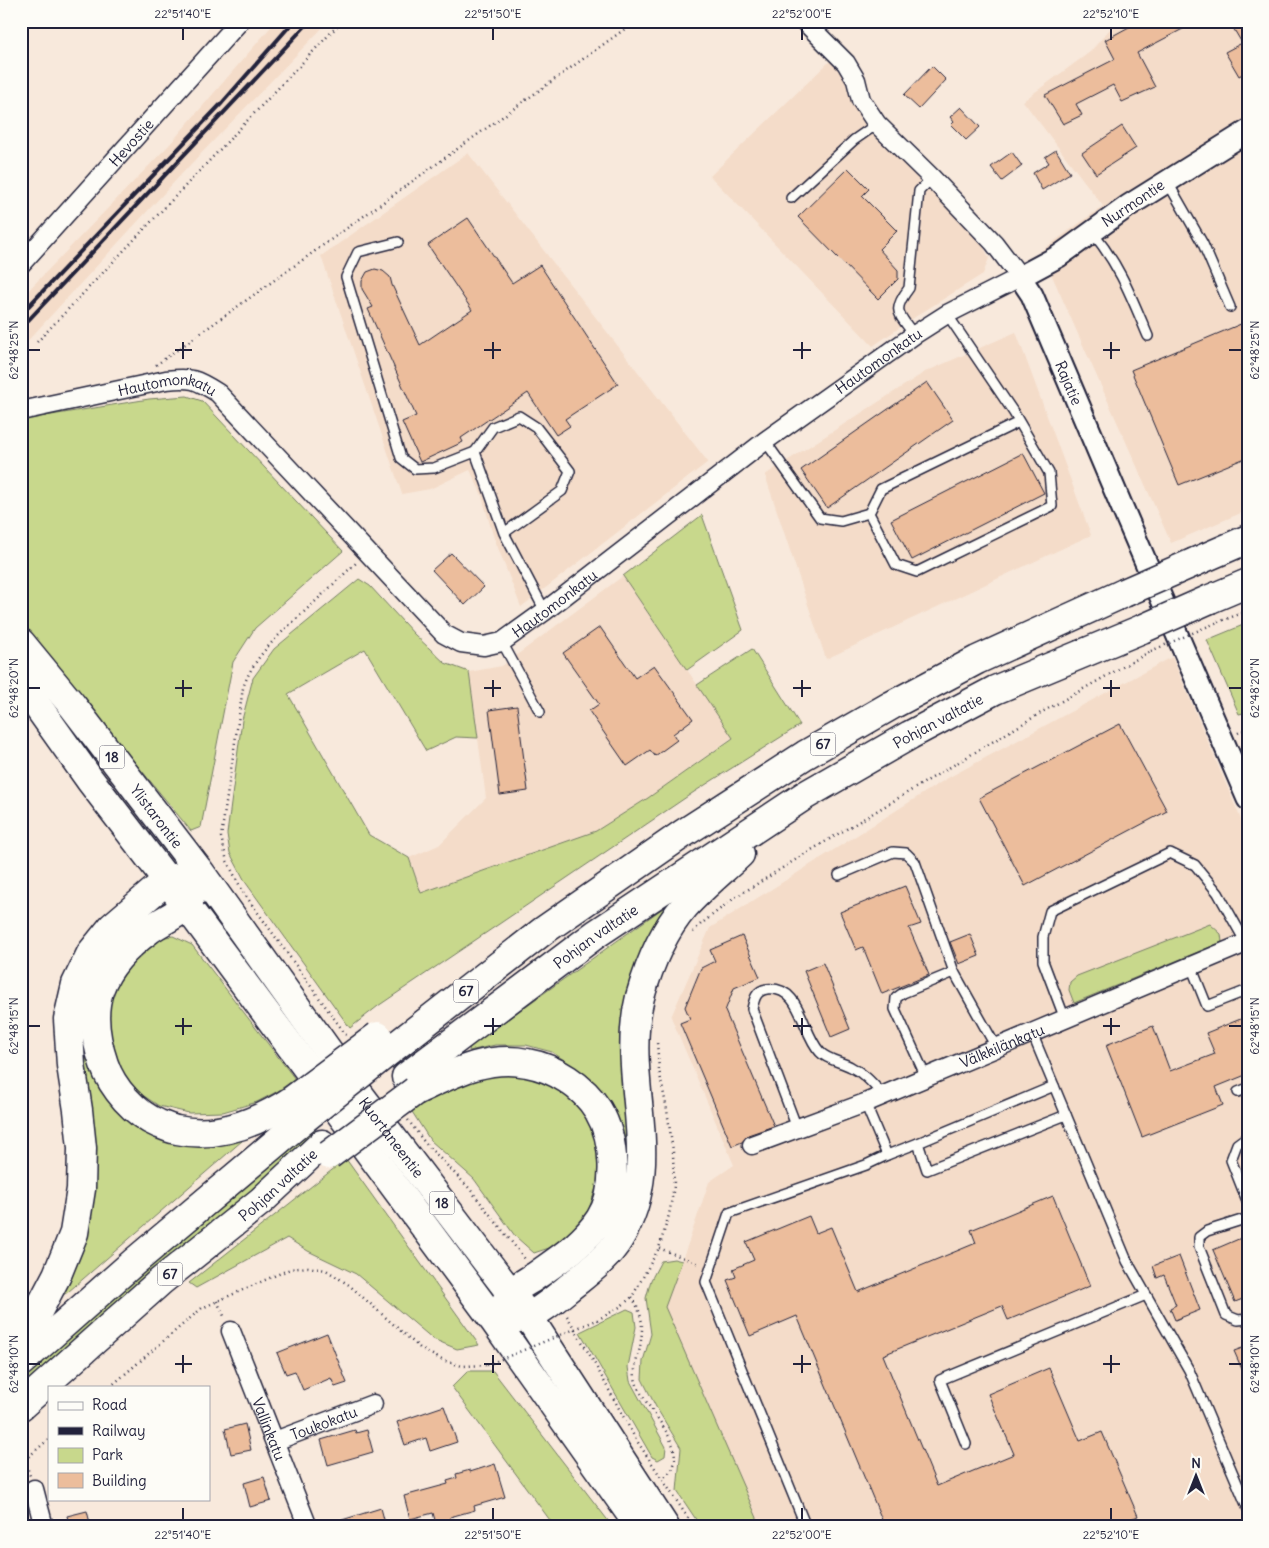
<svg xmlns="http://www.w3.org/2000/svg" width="1269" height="1548" font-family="Delius,sans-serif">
<rect width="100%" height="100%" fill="#f8e9dc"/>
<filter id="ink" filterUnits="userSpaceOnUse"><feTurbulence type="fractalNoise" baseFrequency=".02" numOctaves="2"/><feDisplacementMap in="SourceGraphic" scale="10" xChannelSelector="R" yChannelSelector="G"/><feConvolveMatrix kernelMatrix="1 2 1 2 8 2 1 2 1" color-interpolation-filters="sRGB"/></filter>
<g filter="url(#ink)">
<g fill="#f4dcc9">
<path d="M276 21H329L190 165 21 348V298L170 144Z"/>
<path d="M1117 21H1248V510L1171 543 1041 251 1103 206 1023 101 1090 52Z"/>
<path d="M831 60 845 79 852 105 879 139 981 242 989 258 983 274 918 315 873 346 710 176Z"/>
<path d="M468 153 708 462 521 607 493 535 481 493 470 470 430 489 402 494 321 256Z"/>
<path d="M1016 332 1091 535 826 659 765 475 925 372Z"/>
<path d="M623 576 733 737 648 798 596 831 421 893 409 858 439 845 486 798 469 672 502 666Z"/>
<path d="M1172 657 1248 836V1527H736L657 1326 689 1241 709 1182 734 1165 671 1017 710 928 946 779Z"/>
</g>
<g fill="#c8d88c" stroke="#757d64">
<path d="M187 396 202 401 343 551 255 628 233 662 201 827 191 831 21 623V420L149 399Z"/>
<path d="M702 515 743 630 687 670 623 576Z"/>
<path d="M359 579 370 586 414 634 445 663 469 672 478 738 456 737 426 751 365 649 288 694 369 835 409 858 421 893 596 831 648 798 733 738 697 685 752 649 800 725 694 792 378 1006 350 1028 246 883 230 853 227 834 242 720 253 678 274 649Z"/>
<path d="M1248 623V712L1239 714 1207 640Z"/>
<path d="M669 907 644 946 628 987 621 1025 622 1065 628 1109 627 1181 621 1182 596 1086 573 1066 552 1052 526 1045H495L469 1051 470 1046 663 908Z"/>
<path d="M1210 924 1221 934 1222 942 1074 1003 1069 990 1070 982 1077 976Z"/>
<path d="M173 936 192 945 295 1079 278 1091 257 1102 223 1112 189 1113 159 1106 132 1088 112 1066 103 1004 112 977 150 939Z"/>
<path d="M81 1015 85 1050 98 1080 142 1125 258 1127 68 1292 54 1300 82 1088Z"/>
<path d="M484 1073H518L548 1081 574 1099 592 1124 599 1155 597 1184 589 1209 571 1231 552 1247 534 1253 515 1236 474 1179 430 1140 409 1107Z"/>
<path d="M313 1128 320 1137 21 1398V1379L96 1310Z"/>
<path d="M346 1159 479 1345 457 1349 433 1339 356 1274 308 1251 287 1238 196 1288 189 1283Z"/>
<path d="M674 1259 682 1261 665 1307 761 1527H701L677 1491 681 1448 656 1407 642 1379 643 1361 651 1334 646 1298 651 1280 661 1261Z"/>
<path d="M627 1309 634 1312 636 1327 628 1367 630 1381 666 1447 665 1456 658 1460 652 1457 580 1332Z"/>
<path d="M468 1371H493L613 1527H555L452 1387Z"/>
</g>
<g fill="#ecbd9c" stroke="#22223b">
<path d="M1140 21H1198L1137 53 1155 87 1122 102 1113 85 1076 104 1082 115 1063 124 1045 95 1115 59 1105 40Z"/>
<path d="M1229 21H1248V71L1239 76 1225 52 1242 43Z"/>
<path d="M932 66 946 80 919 109 904 95Z"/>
<path d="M961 107 980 127 966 140 951 125 954 122 950 117Z"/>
<path d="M1122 126 1136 148 1096 174 1082 153Z"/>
<path d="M1056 150 1070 173 1042 190 1033 173 1049 163 1045 157Z"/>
<path d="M1012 152 1022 166 1002 181 991 167Z"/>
<path d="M848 168 869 189 862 196 897 231 879 249 898 270V279L878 299 798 217Z"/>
<path d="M468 218 512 283 540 265 618 384 565 419 570 426 556 435 528 393 461 438 463 442 420 462 402 422 416 416 368 309 373 307 362 289V281L367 272 375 269 383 271 390 277 392 285 420 345 472 310 428 245Z"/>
<path d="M1248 321V457L1179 485 1131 370Z"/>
<path d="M927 382 953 420 827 508 801 470Z"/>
<path d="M1023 453 1044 493 912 560 891 520Z"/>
<path d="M451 553 484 587 465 605 432 570Z"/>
<path d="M600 627 635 678 654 665 693 719 673 734 677 740 655 756 650 750 627 766 589 711 599 704 563 653Z"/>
<path d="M517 706 528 791 500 795 489 710Z"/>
<path d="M1120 724 1167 811 1025 886 979 798Z"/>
<path d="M905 886 921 924 909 928 929 975 882 994 863 947 856 950 840 912Z"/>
<path d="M970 934 979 956 959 964 950 942Z"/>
<path d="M742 936 760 977 734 988 725 1011 774 1126 748 1135 742 1142 732 1146 680 1023 690 1019 685 1007 701 968 715 961 710 950Z"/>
<path d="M823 963 850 1029 831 1037 804 971Z"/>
<path d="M1248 1016V1074L1216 1087 1223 1105 1142 1137 1106 1045 1153 1026 1170 1071 1215 1054 1206 1033Z"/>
<path d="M1053 1196 1090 1286 1008 1320 1002 1306 883 1355 937 1486 1014 1454 988 1394 1049 1368 1080 1441 1102 1432 1138 1516 1111 1527H885L797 1316 750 1336 727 1280 736 1277 733 1269 754 1260 746 1242 809 1216 816 1233 831 1227 858 1292 976 1243 971 1230Z"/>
<path d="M1248 1235V1297L1235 1302 1213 1250Z"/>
<path d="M1179 1256 1200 1310 1175 1320 1170 1308 1176 1305 1164 1275 1157 1278 1153 1266Z"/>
<path d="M327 1333 347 1383 335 1387 331 1378 303 1390 295 1371 286 1374 277 1353Z"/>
<path d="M1248 1346V1383L1234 1351Z"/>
<path d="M444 1406 457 1442 430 1451 426 1438 405 1445 397 1422Z"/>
<path d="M245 1424 251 1450 231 1454 225 1429Z"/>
<path d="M355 1430 356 1433 367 1430 373 1452 328 1465 321 1440Z"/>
<path d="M495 1464 505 1497 474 1506 475 1510 450 1517 453 1527H437L433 1513 410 1519 404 1496 448 1484 447 1481 457 1478 456 1474 470 1470V1472Z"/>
<path d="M264 1477 271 1501 250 1507 244 1483Z"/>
<path d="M381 1508 386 1527H330L329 1524Z"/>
<path d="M87 1511 91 1527H70L67 1516Z"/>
</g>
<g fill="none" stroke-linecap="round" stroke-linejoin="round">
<g stroke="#22223b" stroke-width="12">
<g id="service">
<path d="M1167 181 1203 244 1230 307"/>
<path d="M791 198 854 140 877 124"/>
<path d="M1092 232C1120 266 1131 296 1148 336"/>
<path d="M398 242 358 252 346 277 401 458 415 469 434 468 475 452"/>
<path d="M947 314 1014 413 1049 473 1052 506 917 572 896 565 869 513 881 489 1019 422"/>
<path d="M914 335C899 313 891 312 909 288L919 191 932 178"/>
<path d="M765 441 820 518 841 521 869 513"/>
<path d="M504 533 562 491 570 471 536 427 519 416 493 427 475 452 504 533 545 611"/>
<path d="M502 642 540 712"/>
<path d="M839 875 893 852 906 853 915 862 954 972 996 1047"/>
<path d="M1191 966 1207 1006 1248 990"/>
<path d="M1065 1019 1043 961V937L1050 911 1170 853 1195 865 1218 893 1246 943"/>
<path d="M1032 1033 1127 1261 1189 1370 1248 1509"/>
<path d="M926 1077 895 1009 896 998 903 993 954 972"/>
<path d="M1054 1086 918 1143 927 1170 1066 1115"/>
<path d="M1238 1092 1248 1088"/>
<path d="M797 1128 752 1009C754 1000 756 990 767 989 802 986 801 1032 820 1052 827 1060 842 1062 851 1067 865 1074 873 1084 883 1095"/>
<path d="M1248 1136 1237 1144 1231 1160 1248 1203"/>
<path d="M887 1155 918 1143"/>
<path d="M1248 1218 1207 1231 1199 1237V1247L1226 1315 1238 1320 1248 1319"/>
<path d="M966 1444 940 1380 1146 1295"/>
<path d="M806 1527 706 1282 729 1213 866 1165 887 1155 865 1103"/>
</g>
</g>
<g stroke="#22223b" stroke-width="21">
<g id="minor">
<path id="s1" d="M21 264 240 21"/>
<path id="s2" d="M21 411 166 380C191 377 196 379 218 393L444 634 461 643 484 646 502 642 545 611 765 441 914 335 947 314 1020 277 994 243 932 178 877 124 861 100 856 80 846 63 804 21"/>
<path id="s3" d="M752 1145 865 1103 1248 942"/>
<path id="s4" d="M231 1331 308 1527"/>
<path id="s5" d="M275 1441 373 1404"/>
<path d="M34 1489 44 1527"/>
</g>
</g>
<g stroke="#22223b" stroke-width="25">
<g id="tertiary">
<path id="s6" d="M1248 131 1128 206 1059 256 1020 277 1032 295 1122 507 1248 799"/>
</g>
</g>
<g stroke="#22223b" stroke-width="31">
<g id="trunk">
<path d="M1195 562 1248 539"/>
<path d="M1210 599 1248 583"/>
<path id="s7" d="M21 643 72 705 200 872 356 1090 528 1316 665 1527"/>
<path d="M21 683 90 780 186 905 495 1322 640 1527"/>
<path d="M194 887C192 892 190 900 187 905 180 913 158 923 149 930 99 967 83 1004 104 1064 112 1088 135 1114 159 1124 165 1126 171 1129 177 1130 217 1139 258 1122 291 1101"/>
<path d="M388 1052 543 931 684 833 805 755 892 705 977 660 1124 593"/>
<path id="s8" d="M406 1077 596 934 804 796 910 735 995 690 1142 629"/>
<path d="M415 1091C450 1075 487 1054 527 1063 555 1068 583 1086 598 1110 616 1140 618 1190 600 1219 584 1244 558 1260 534 1277 527 1282 515 1287 510 1295 507 1299 505 1304 503 1308"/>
<path d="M511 1319C516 1318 522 1318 526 1317 540 1313 564 1291 576 1282 591 1270 609 1256 619 1239 667 1160 619 1081 640 997 649 965 663 931 685 906 702 887 722 871 740 854"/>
<path d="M21 1334 35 1317 57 1275 74 1233 81 1189 82 1148 78 1110 71 1065 68 1019 76 984 91 953 112 927 167 880 184 876"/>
<path d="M21 1362 134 1262 305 1118"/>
<path id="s9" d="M21 1406 161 1281 261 1201 322 1144"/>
</g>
</g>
<g stroke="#22223b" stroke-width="2.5" stroke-dasharray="1 4" stroke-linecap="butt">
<path d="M37 342 342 21"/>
<path d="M156 365 636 21"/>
<path d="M1218 622 1248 611"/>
<path d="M1238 733 1248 728"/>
<path d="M693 932 701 924 733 899 803 855 1044 711 1151 651"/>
<path d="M346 1035 243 892 227 861 221 837 243 688C254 655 280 634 305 611 322 595 339 579 356 563"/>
<path d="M408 1120 425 1143 469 1188 525 1259"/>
<path d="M659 1248 699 1264"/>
<path d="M632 1297C645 1318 643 1330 639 1352 636 1362 633 1372 636 1382 644 1408 684 1440 673 1468 671 1472 665 1476 662 1479"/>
<path d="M217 1301 225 1318"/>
<path d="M567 1316 591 1357 635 1438 694 1527"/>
<path d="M597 1320 620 1307 632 1297 659 1248 669 1215 674 1186 673 1151 667 1110 659 1070 657 1042"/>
<path d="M110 1387 202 1308 290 1269 308 1267 326 1270 349 1285 420 1348 442 1360 462 1366 487 1365"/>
<path d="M25 1460 30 1476"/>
<path d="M21 1463 49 1439"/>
</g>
<use href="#service" stroke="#fdfcf7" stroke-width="9"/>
<use href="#minor" stroke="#fdfcf7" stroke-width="18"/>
<use href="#tertiary" stroke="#fdfcf7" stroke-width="21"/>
<use href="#trunk" stroke="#fdfcf7" stroke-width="28"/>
<g stroke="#22223b" stroke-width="4">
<path d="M21 314 222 103 294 21"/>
<path d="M21 328 310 21"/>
</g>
<g stroke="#22223b" stroke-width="31" stroke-linecap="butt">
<g id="trunk-bridge">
<path d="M1124 593 1195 562"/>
<path d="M1142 629 1210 599"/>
<path d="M291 1101 378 1036"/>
<path d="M305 1118 388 1052"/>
<path d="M329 1155 415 1091"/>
</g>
</g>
<g stroke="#22223b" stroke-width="2.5" stroke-dasharray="1 4" stroke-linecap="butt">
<path d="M1151 651 1218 622"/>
<path d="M487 1365 597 1320"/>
</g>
<use href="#trunk-bridge" stroke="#fdfcf7" stroke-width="28"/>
</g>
</g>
<path fill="none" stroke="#22223b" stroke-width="2" d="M183 28V40M493 28V40M802 28V40M1111 28V40M183 342V359M493 342V359M802 342V359M1111 342V359M28 350H40M175 350H192M484 350H501M793 350H811M1103 350H1120M1229 350H1242M183 680V697M493 680V697M802 680V697M1111 680V697M28 688H40M175 688H192M484 688H501M793 688H811M1103 688H1120M1229 688H1242M183 1018V1035M493 1018V1035M802 1018V1035M1111 1018V1035M28 1026H40M175 1026H192M484 1026H501M793 1026H811M1103 1026H1120M1229 1026H1242M183 1355V1373M493 1355V1373M802 1355V1373M1111 1355V1373M28 1364H40M175 1364H192M484 1364H501M793 1364H811M1103 1364H1120M1229 1364H1242M183 1508V1520M493 1508V1520M802 1508V1520M1111 1508V1520"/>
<g text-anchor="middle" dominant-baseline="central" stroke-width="5" stroke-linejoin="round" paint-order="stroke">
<g fill="#fdfcf7" stroke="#646373" stroke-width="1">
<rect x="810.5" y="732.5" width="25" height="23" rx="4"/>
<rect x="99.5" y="745.5" width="25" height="23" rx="4"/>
<rect x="453.5" y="979.5" width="25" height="23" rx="4"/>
<rect x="429.5" y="1191.5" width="25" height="23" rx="4"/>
<rect x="157.5" y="1262.5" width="25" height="23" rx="4"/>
</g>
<g font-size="14" font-weight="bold" fill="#22223b">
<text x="823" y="744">67</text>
<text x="112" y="757">18</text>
<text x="466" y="991">67</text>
<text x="442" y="1203">18</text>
<text x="170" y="1274">67</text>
</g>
<g font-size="15" fill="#22223b" stroke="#fdfcf7">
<text stroke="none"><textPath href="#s1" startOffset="164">Hevostie</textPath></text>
<text transform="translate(1133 203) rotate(-34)">Nurmontie</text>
<text stroke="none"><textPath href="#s2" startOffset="1065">Hautomonkatu</textPath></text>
<text stroke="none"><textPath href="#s6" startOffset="388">Rajatie</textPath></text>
<text stroke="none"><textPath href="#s2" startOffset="150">Hautomonkatu</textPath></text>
<text stroke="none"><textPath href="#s2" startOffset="660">Hautomonkatu</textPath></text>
<text stroke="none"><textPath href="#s8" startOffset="641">Pohjan valtatie</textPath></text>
<text stroke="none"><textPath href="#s7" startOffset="220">Ylistarontie</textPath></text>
<text stroke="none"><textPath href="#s8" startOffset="236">Pohjan valtatie</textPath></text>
<text stroke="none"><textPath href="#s3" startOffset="269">Välkkilänkatu</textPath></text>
<text stroke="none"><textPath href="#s7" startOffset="618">Kuortaneentie</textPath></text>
<text stroke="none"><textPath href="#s9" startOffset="339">Pohjan valtatie</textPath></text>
<text stroke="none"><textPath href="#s5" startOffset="52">Toukokatu</textPath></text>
<text stroke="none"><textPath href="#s4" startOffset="105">Vallinkatu</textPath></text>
</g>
</g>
<rect width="1269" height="1548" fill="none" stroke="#fdfcf7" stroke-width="55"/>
<rect x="48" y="1386" width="162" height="115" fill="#fdfcf7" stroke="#a5a5ac"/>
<rect x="58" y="1402" width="25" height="8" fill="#fdfcf7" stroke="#a5a5ac"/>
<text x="92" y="1410" font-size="15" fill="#22223b">Road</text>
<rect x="58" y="1427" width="25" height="8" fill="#22223b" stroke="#a5a5ac"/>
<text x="92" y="1436" font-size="15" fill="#22223b">Railway</text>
<rect x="58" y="1448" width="25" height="15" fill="#c8d88c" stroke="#a5a5ac"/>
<text x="92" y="1460" font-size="15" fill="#22223b">Park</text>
<rect x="58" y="1473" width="25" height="15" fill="#ecbd9c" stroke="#a5a5ac"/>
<text x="92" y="1486" font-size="15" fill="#22223b">Building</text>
<g transform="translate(1196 1476)" stroke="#fdfcf7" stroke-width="4" paint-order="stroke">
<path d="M0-4L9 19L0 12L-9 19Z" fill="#22223b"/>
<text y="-8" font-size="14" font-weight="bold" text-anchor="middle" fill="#22223b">N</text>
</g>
<rect x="28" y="28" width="1214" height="1492" fill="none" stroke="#22223b" stroke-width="2"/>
<g font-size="12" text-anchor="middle" fill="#22223b">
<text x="183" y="18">22°51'40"E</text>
<text x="493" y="18">22°51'50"E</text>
<text x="802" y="18">22°52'00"E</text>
<text x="1111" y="18">22°52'10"E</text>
<text transform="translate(14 350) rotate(-90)" y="4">62°48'25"N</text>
<text transform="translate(1255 350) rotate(-90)" y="4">62°48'25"N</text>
<text transform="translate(14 688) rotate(-90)" y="4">62°48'20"N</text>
<text transform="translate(1255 688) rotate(-90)" y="4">62°48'20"N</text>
<text transform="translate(14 1026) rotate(-90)" y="4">62°48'15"N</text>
<text transform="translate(1255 1026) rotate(-90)" y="4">62°48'15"N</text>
<text transform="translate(14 1364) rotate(-90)" y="4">62°48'10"N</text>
<text transform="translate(1255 1364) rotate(-90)" y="4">62°48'10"N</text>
<text x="183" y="1539">22°51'40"E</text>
<text x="493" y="1539">22°51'50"E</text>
<text x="802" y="1539">22°52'00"E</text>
<text x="1111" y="1539">22°52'10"E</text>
</g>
</svg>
